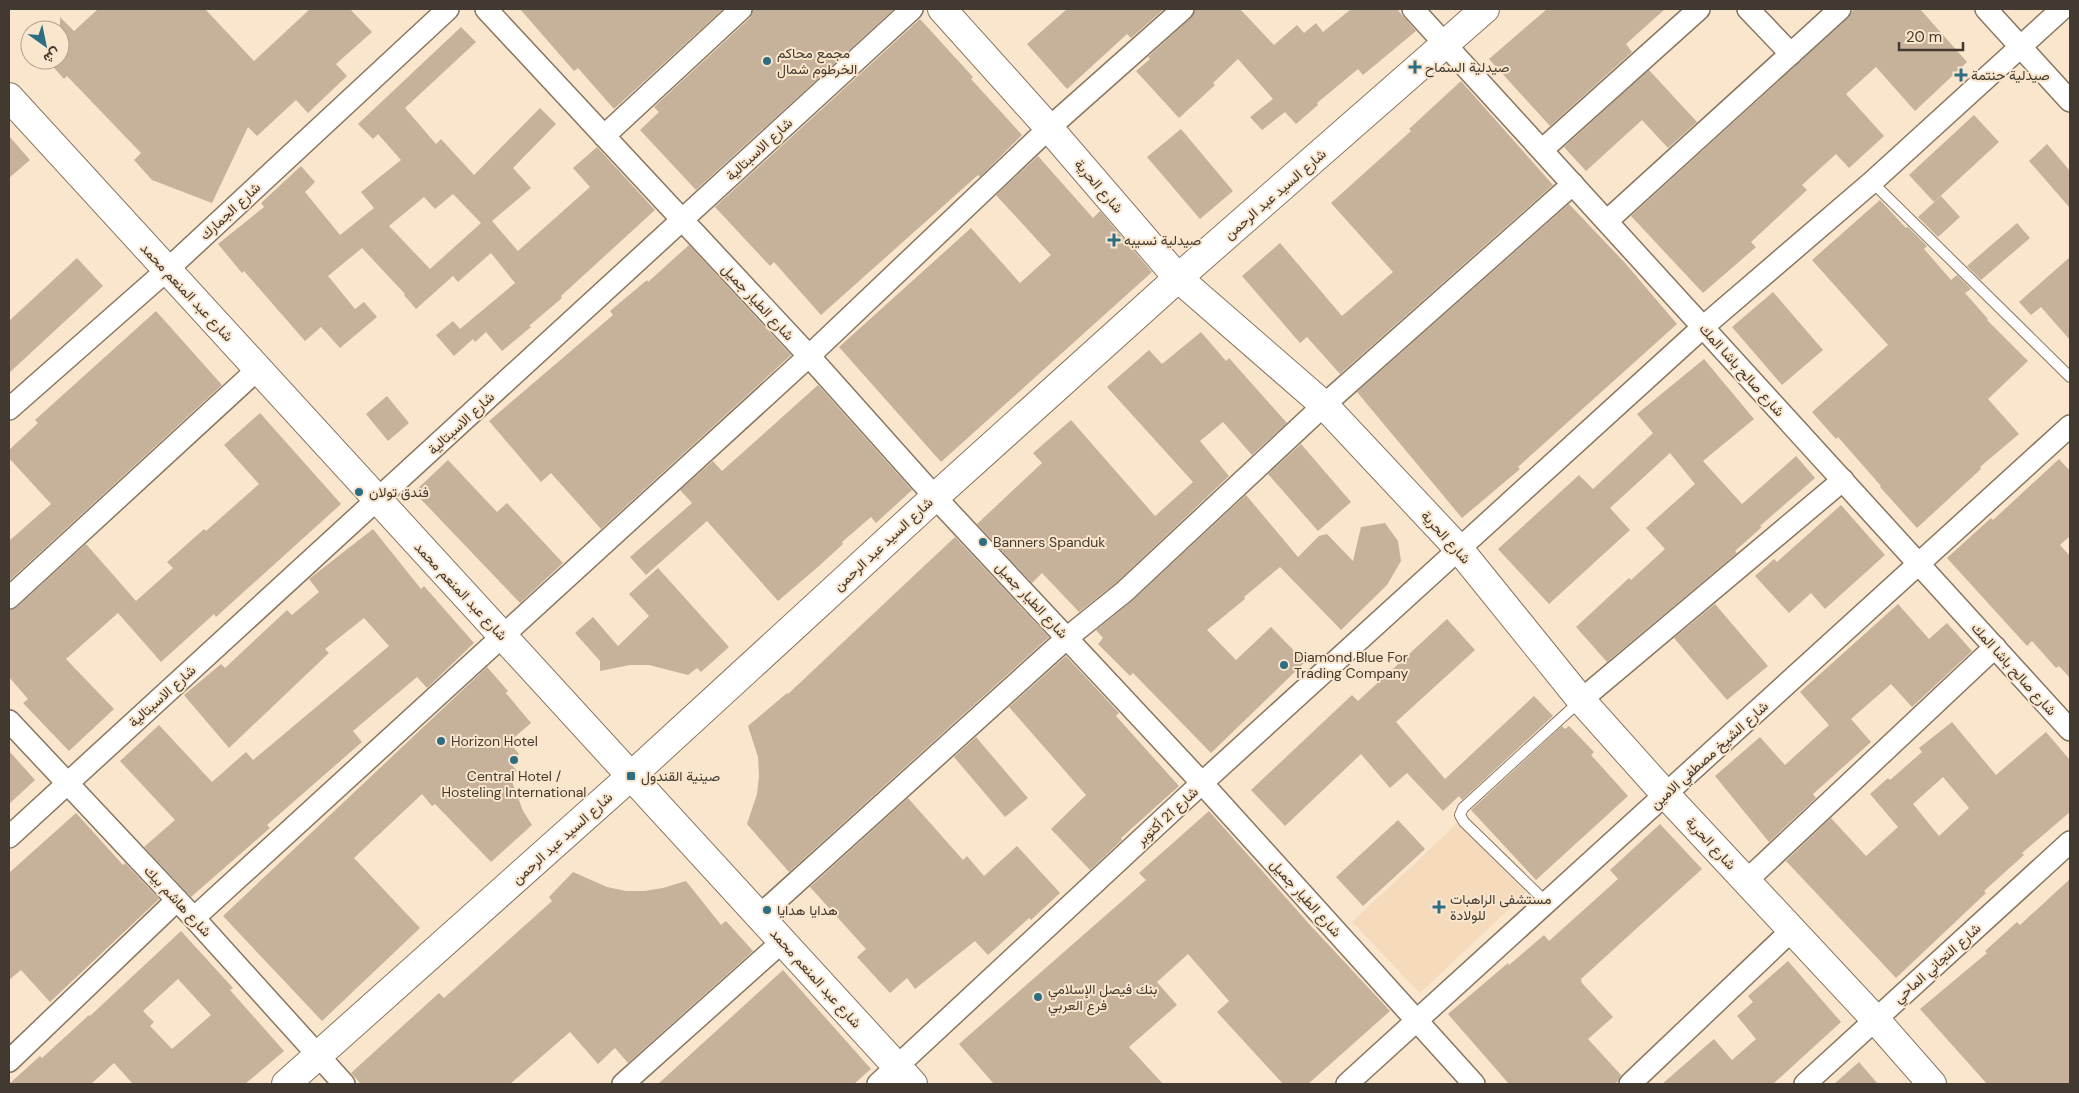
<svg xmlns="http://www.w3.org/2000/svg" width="2079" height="1093" font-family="'DM Sans',Vazirmatn,sans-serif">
<rect width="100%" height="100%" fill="#fae5cd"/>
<path fill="#f5dbbc" d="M1459 822 1526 893 1420 993 1352 922Z"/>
<g fill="#c6b29a" fill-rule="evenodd">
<path d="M98 9H205L254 61 310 9H350L372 32 336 64 347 76 308 113 296 100 257 136 248 127 212 203 152 180 134 160 141 153 67 76 64 79 47 60H65L60 54V17L74 31Z"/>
<path d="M520 9H723L614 109 578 68 574 71Z"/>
<path d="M753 9H894L696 190 640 130 659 112 654 107 750 18Z"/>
<path d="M1067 9H1164L1131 38 1127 34 1067 89 1027 44Z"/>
<path d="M1195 9H1240L1274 45 1297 25 1304 33 1316 23 1323 32 1351 9H1397L1416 31 1363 75 1358 69 1317 103 1318 105 1296 124 1285 112 1262 130 1250 117 1273 99 1238 59 1213 83 1215 85 1179 118 1136 71 1150 59 1148 57 1191 18Z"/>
<path d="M1547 9H1665L1626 44 1632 52 1550 126 1489 59Z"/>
<path d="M1854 9H1920L1967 62 1915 111 1876 67 1846 94 1884 136 1849 168 1836 154 1802 185 1807 190 1751 242 1756 247 1703 293 1631 216 1848 18Z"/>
<path d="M920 19 973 77 971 79 1022 135 980 177 978 175 821 315 774 262 770 266 715 207Z"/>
<path d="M461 27 476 42 405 108 436 144 441 139 474 175 540 108 556 124 513 168 531 188 492 221 518 251 590 187 573 168 597 147 655 210 561 296 562 298 529 326 531 327 502 351 486 332 475 342 473 339 454 356 436 335 453 321 460 329 515 283 491 253 458 282 453 276 416 309 404 295 405 294 362 248 328 276 355 309 364 302 377 317 340 348 321 327 305 341 244 271 242 273 218 244 264 207 261 203 301 166 315 182 305 192 340 235 374 208 361 192 401 160 378 134 373 139 358 124ZM453 194 481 223 430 269 389 226 424 197 435 209Z"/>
<path d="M1649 70 1697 122 1668 148 1642 120 1586 171 1564 147Z"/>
<path d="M1461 81 1553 185 1340 374 1307 337 1300 343 1242 276 1280 243 1342 316 1393 272 1331 203 1411 131 1409 129Z"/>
<path d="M1974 115 1999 142 1934 202 1909 175Z"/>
<path d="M1181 129 1233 191 1200 219 1147 157Z"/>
<path d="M9 136 30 160 9 178Z"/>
<path d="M2047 144 2070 171V208L2029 161Z"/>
<path d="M1038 156 1093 218 1100 211 1152 272 941 462 839 347 971 228 1020 283 1051 255 996 195Z"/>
<path d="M1941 196 1960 217 1938 237 1918 217Z"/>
<path d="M1880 200 1906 228 1908 227 1927 246 1924 249 1951 280 1957 275 1971 289 1965 293 1988 319 1987 320 2028 361 1988 399 2019 434 1980 467 1981 469 1917 528 1880 487 1881 486 1838 437 1836 439 1812 412 1888 345 1812 260Z"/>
<path d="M1569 204 1625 263 1677 324 1518 467 1520 469 1462 518 1357 392Z"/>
<path d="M2017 223 2030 238 1981 280 1967 266Z"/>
<path d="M689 245 791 355 601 529 551 473 541 482 489 421 613 315 610 311 647 280 648 282Z"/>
<path d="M2070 257V340L2041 307 2031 315 2019 302Z"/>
<path d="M77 258 103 286 9 373V321Z"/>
<path d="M1773 292 1823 350 1782 385 1732 327Z"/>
<path d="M156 311 222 385 9 581V541L51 504 9 458V450L38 423 35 420Z"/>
<path d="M1201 332 1226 361 1229 358 1287 423 1252 455 1223 422 1200 441 1229 476 1116 583 1079 612 1042 573 1032 583 977 524 1042 463 1033 453 1071 420 1155 516 1193 482 1107 387 1149 350 1162 364Z"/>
<path d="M1704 359 1754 419 1703 461 1742 504 1796 456 1815 478 1760 526 1762 527 1735 551 1737 553 1607 662 1576 627 1629 578 1631 580 1665 549 1646 528 1695 484 1670 453 1610 508 1630 530 1549 604 1498 549 1579 475 1593 489 1653 433 1637 414Z"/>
<path d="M818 385 912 490 876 523 871 517 842 542 843 544 819 566 778 601 707 521 646 575 630 557 692 503 680 490 713 461 722 471Z"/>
<path d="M387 396 409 423 388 441 366 414Z"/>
<path d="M260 413 341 504 216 617 214 614 161 662 118 613 66 659 114 709 69 751 23 703 28 699 9 677V610L17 607 86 544 136 601 173 568 167 562 204 529 206 531 259 484 224 445Z"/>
<path d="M1301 444 1351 502 1318 531 1268 474Z"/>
<path d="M2059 459 2070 471V536L2060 545 2070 556V678L2059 666 2056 668 2032 641 2027 646 1947 558 1991 518 1993 520Z"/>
<path d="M448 460 497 512 507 503 563 563 520 603 414 492Z"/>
<path d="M1246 495 1298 557 1319 536 1327 534 1353 561 1361 527 1385 523 1398 541 1401 561 1387 585 1341 630 1280 567 1244 597 1245 599 1207 630 1236 660 1271 627 1305 662 1211 753 1133 673 1130 676 1098 644 1103 638 1096 630 1132 601Z"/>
<path d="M1841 505 1885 555 1825 609 1811 593 1789 613 1755 576 1774 559 1777 562Z"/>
<path d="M373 529 421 589 424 586 474 643 427 688 417 677 353 731 362 742 267 825 270 828 191 897 144 847 175 820 120 761 159 725 212 782 246 752 253 760 389 646 364 618 325 649 329 653 229 748 184 695 221 664 225 668 287 610 292 615 319 592 309 579Z"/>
<path d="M955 537 1049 637 789 872 747 824 757 794 759 776 758 757 748 726 787 693 788 694Z"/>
<path d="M658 568 729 647 701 672 697 668 688 675 649 665H630L600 671V661L575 633 593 617 618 646 649 616 629 594Z"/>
<path d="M1715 604 1768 666 1727 700 1674 638Z"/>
<path d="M1898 604 1929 639 1947 623 1972 651 1912 707 1891 684 1851 719 1871 742 1813 794 1816 798 1769 842 1715 776 1760 737 1785 765 1829 725 1800 692Z"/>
<path d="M1447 619 1475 650 1396 722 1445 779 1534 696 1553 716 1462 800 1459 796 1443 811 1407 773 1390 788 1361 754 1285 826 1251 790 1352 695 1358 701Z"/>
<path d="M1066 656 1119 713 1116 716 1179 786 1121 838 1122 840 1090 870 1051 829 1086 795 1009 707Z"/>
<path d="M487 667 508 691 506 693 531 723 509 742 519 754 509 762 517 771 510 776 523 811 532 825 491 862 435 804 432 806 422 794 354 858 420 928 322 1021 223 916Z"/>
<path d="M1952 722 1996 775 2046 732 2070 760V812L2022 853 2024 855 1984 891 1986 893 1896 978 1786 861 1831 818 1866 856 1898 827 1870 794 1888 778 1890 780 1922 752 1919 748ZM1943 777 1969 808 1939 836 1913 804Z"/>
<path d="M1562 726 1565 729 1569 726 1594 752 1591 755 1628 796 1536 880 1471 810Z"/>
<path d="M976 737 1028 798 1005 817 954 757Z"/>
<path d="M9 751 35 780 9 804Z"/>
<path d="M908 798 963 860 967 856 984 876 1017 846 1060 893 1031 920 1029 918 988 955 975 941 915 989 907 978 890 993 857 957 866 949 810 887Z"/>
<path d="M1209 811 1311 926 1390 1011 1308 1084H1283L1217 1012 1229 1001 1188 954 1157 982 1177 1005 1129 1047 1163 1084H994L959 1044 1146 880 1139 873Z"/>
<path d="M76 813 123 865 125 863 159 899 50 1002 21 970 9 980V873Z"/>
<path d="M1398 820 1425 849 1363 906 1336 877Z"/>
<path d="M1660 824 1702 869 1581 979 1582 983 1613 1017 1588 1039 1621 1075 1618 1081 1615 1084H1509L1448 1014 1508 963 1509 965 1544 935 1549 941 1618 879 1610 870Z"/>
<path d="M573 872 607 887 626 891H644L663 888 686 881 721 925 726 921 753 951 628 1063 615 1048 598 1064 570 1032 510 1084H361L351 1073 439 993 444 998 552 901 549 897Z"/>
<path d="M2070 879V1084H1987L1920 1009 1987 953 1985 951 2017 922 2020 925Z"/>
<path d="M181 931 233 988 230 990 284 1051 245 1084H133L114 1063 91 1084H9L40 1056 42 1058 89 1015 90 1016ZM178 979 211 1015 172 1049 150 1026 154 1022 143 1011Z"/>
<path d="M1788 961 1841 1022 1773 1084H1662L1714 1039 1732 1060 1756 1039 1737 1016 1753 1002 1748 996Z"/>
<path d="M783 970 871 1069 854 1084H658Z"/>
<path d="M1859 1062 1878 1084H1834Z"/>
</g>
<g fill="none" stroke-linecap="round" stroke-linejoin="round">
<g stroke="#897761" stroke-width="12">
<g id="lane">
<path d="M1872 182 2070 377"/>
<path d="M1547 903 1464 822 1460 815 1463 808 1580 701"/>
</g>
</g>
<g stroke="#897761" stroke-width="24">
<g id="street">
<path d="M486 9 809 356 935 497 1202 783 1474 1084"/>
<path d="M1413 9 2070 730"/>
<path d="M1748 9 1791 54"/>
<path d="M1986 9 2070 101"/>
<path d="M604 136 741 9"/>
<path d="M1542 150 1699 9"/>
<path d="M1607 221 1840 9"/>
<path d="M9 409 167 270 448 9"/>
<path d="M9 598 258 369"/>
<path d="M1581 700 1843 480"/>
<path d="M9 721 194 918 344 1084"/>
<path d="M9 837 912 9"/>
<path d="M1746 881 1995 647"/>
<path d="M759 916 1068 637 1124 592 1324 405 1573 184"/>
<path d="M194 918 809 356 1049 128 1183 9"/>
<path d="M9 1061 177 900"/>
<path d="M623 1084 783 941"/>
<path d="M878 1084 1202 783 1459 549 1703 327 1872 182 2062 9"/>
<path d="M1347 1084 2070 426"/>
<path d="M1630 1084 1792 930"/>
<path d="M1805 1084 2070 842"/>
</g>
</g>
<g stroke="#897761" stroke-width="30">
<g id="secondary">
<path d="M942 9 1049 128 1178 278 1324 405 1459 549 1581 700 1666 795 1875 1019 1932 1084"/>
<path d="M9 97 913 1084"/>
<path d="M286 1084 631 776 935 497 1178 278 1485 9"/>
</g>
</g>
<use href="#lane" stroke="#fff" stroke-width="10"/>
<use href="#street" stroke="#fff" stroke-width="21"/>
<use href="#secondary" stroke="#fff" stroke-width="28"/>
</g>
<g fill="#2e6e83" stroke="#fae5cd" stroke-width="2">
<circle cx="767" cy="61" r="5"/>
<path d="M1412.5 59.5h5v5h5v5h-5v5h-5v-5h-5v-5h5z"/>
<path d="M1958.5 67.5h5v5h5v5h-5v5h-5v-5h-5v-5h5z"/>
<path d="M1111.5 232.5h5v5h5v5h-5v5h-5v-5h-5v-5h5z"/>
<circle cx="359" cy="492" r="5"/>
<circle cx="983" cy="542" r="5"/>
<circle cx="1284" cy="665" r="5"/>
<circle cx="441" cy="741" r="5"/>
<circle cx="514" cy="760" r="5"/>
<rect x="626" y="771" width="10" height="10" rx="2.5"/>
<path d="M1436.5 899.5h5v5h5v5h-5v5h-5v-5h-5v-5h5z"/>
<circle cx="767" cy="910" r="5"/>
<circle cx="1038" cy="997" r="5"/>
</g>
<g text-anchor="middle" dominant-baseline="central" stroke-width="4" stroke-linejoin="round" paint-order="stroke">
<g font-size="14" fill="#423a30" stroke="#fae5cd" text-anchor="start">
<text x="777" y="53">مجمع محاكم<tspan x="777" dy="16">الخرطوم شمال</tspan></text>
<text x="1425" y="67">صيدلية السماح</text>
<text x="1971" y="75">صيدلية حنتمة</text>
<text x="1124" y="240">صيدلية نسيبه</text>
<text x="369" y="492">فندق تولان</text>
<text x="993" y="542">Banners Spanduk</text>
<text x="1294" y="657">Diamond Blue For<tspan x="1294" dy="16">Trading Company</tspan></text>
<text x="451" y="741">Horizon Hotel</text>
<text x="514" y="776" text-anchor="middle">Central Hotel /<tspan x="514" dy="16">Hosteling International</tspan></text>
<text x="641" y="776">صينية القندول</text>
<text x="1450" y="899">مستشفى الراهبات<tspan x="1450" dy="16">للولادة</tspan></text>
<text x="777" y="910">هدايا هدايا</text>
<text x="1048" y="989">بنك فيصل الإسلامي<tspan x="1048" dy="16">فرع العربي</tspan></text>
</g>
<g font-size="14" fill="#423a30" stroke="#fae5cd">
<text transform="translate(759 149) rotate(-43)">شارع الاسبتالية</text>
<text transform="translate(1099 186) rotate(49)">شارع الحرية</text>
<text transform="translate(1275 194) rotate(-41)">شارع السيد عبد الرحمن</text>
<text transform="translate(230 211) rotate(-43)">شارع الجمارك</text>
<text transform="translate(187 292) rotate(47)">شارع عبد المنعم محمد</text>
<text transform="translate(758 302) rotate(47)">شارع الطيار جميل</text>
<text transform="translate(1742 370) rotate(48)">شارع صالح باشا المك</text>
<text transform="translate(461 423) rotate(-43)">شارع الاسبتالية</text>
<text transform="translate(1446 537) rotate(48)">شارع الحرية</text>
<text transform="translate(883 544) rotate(-43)">شارع السيد عبد الرحمن</text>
<text transform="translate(461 591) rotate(47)">شارع عبد المنعم محمد</text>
<text transform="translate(1032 600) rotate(47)">شارع الطيار جميل</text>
<text transform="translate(2014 669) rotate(48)">شارع صالح باشا المك</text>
<text transform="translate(162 696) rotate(-42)">شارع الاسبتالية</text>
<text transform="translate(1709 755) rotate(-42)">شارع الشيخ مصطفي الامين</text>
<text transform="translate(1167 816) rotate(-43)">شارع 21 أكتوبر</text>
<text transform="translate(562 838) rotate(-42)">شارع السيد عبد الرحمن</text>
<text transform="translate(1711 843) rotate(47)">شارع الحرية</text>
<text transform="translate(1306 898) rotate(48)">شارع الطيار جميل</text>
<text transform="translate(178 901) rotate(47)">شارع هاشم بيك</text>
<text transform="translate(1937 963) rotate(-42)">شارع التجاني الماحي</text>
<text transform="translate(816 978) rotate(48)">شارع عبد المنعم محمد</text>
</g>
</g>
<rect width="2079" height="1093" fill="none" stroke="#423a30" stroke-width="20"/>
<g transform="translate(45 45) rotate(147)"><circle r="24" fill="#fae5cd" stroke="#b0a18e"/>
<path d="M0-4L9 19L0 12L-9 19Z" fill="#2e6e83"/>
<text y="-8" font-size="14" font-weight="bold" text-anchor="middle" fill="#423a30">ش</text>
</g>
<path d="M1899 42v8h64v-8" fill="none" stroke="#423a30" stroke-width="2.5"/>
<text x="1906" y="42" font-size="15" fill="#423a30" stroke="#fae5cd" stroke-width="4" paint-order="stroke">20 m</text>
</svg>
